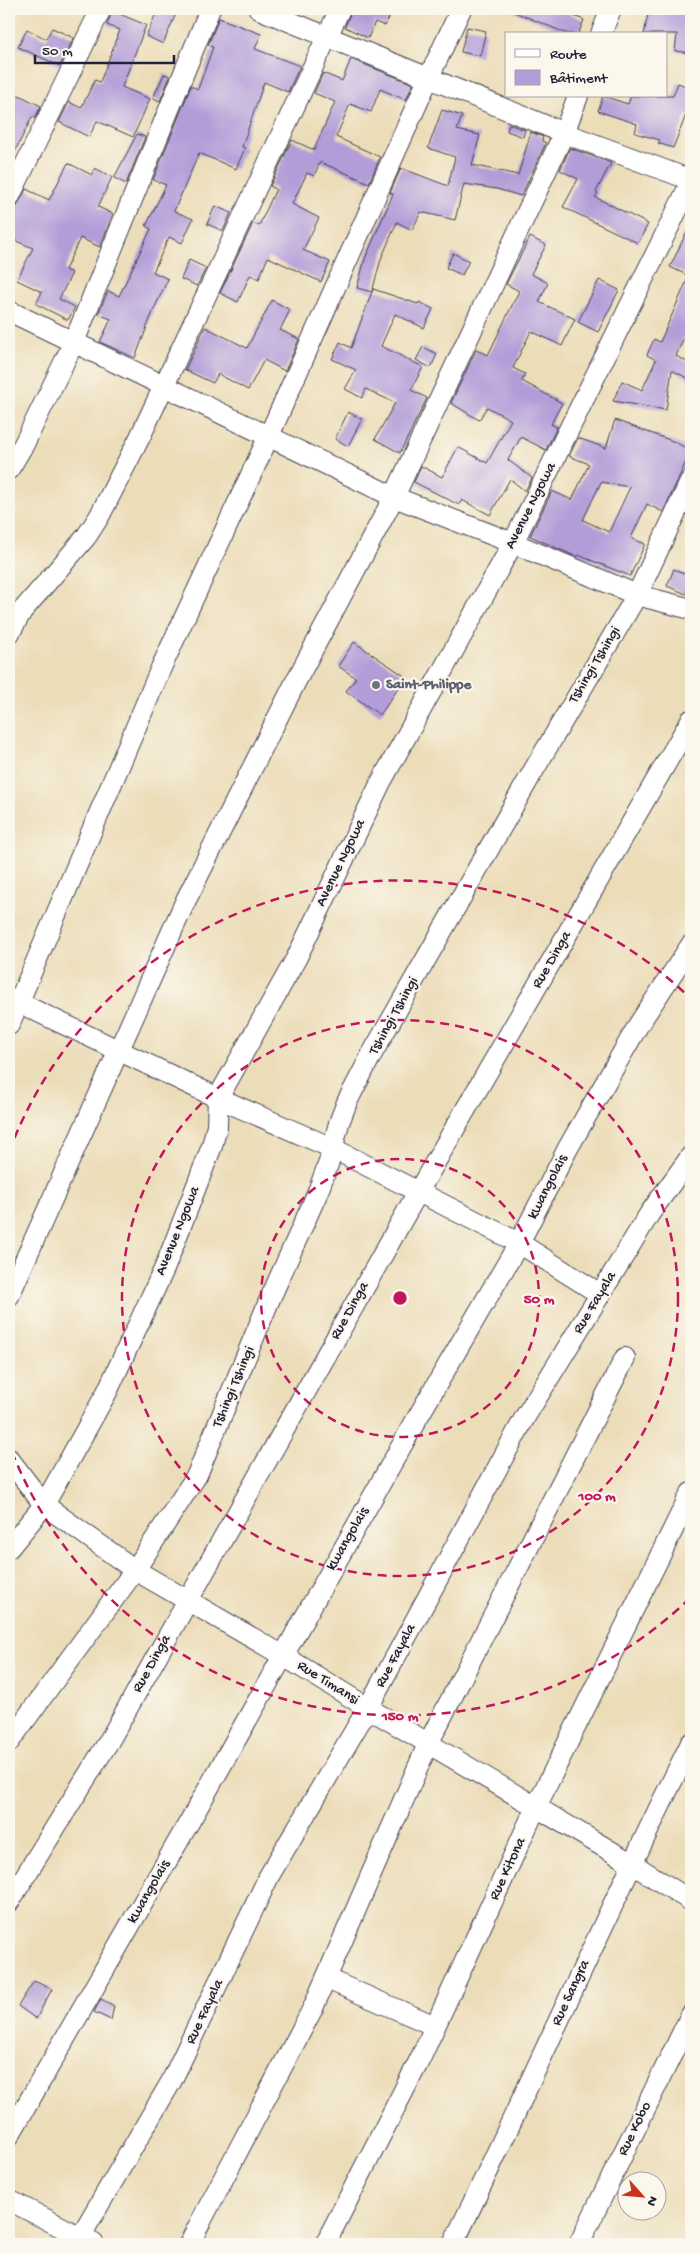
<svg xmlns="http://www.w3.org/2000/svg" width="700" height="2253" font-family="'Gochi Hand',sans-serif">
<rect width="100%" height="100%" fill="#fbf7ec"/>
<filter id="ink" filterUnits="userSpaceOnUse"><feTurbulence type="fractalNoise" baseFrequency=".02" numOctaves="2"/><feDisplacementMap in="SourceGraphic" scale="10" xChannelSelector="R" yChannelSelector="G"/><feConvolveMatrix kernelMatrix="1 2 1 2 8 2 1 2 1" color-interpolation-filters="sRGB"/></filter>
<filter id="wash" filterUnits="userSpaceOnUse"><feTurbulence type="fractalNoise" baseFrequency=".0096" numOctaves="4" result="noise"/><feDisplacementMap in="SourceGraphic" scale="20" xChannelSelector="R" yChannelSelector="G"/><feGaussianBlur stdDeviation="1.12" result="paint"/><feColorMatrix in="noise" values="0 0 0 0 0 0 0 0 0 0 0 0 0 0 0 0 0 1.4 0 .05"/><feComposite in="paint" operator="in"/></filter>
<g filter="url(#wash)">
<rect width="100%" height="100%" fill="#ecddb9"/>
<g id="blocks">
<g fill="#b39dd8" fill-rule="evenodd">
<path d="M158 9H178L163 44 146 36Z"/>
<path d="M352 9H393L385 26 375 22 368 38 345 27Z"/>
<path d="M507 9H557L584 20 578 34H568Z"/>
<path d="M649 9H691V53L675 51 677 34H644Z"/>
<path d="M112 11 146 25 122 87 150 99 133 137 97 121 89 137 59 122 69 102 81 108 95 80 100 82 120 30 107 25Z"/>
<path d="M219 18 261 34 255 49 300 66 288 92 264 82 242 147 245 148 236 169 199 153 174 211 193 219 182 243 169 237 153 272 168 279 154 309 135 358 100 342 111 319 98 314 108 291 119 296 151 229 146 226 166 185 153 180 191 86 198 89 213 47 208 45Z"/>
<path d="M467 27 486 31 480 56 461 52Z"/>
<path d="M52 28 74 38 60 66 18 47 27 29 46 39Z"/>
<path d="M351 59 413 84 406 100 380 89 371 112 350 104 336 137 380 157 369 183 320 162 314 176 307 173 292 204 319 218 303 250 330 262 321 282 268 257 259 279 250 275 238 302 220 293 253 223 259 226 276 189 270 186 292 140 314 150 335 102 314 93 323 73 342 81Z"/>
<path d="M164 74 170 76 160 101 153 98Z"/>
<path d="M678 83 691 88V117L686 115 673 148 658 143 660 140 635 133 637 124 598 111 603 96 628 104 631 96H673Z"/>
<path d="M9 90 41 106 35 118 32 117 9 163Z"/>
<path d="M442 110 462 116 457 130 480 135 472 165 518 175 531 132 543 137 542 141 546 143 521 196 497 189 464 184 455 220 421 212 412 230 397 222 381 259 372 292 357 288 365 259 393 194 390 193 401 168 448 186 455 157 428 148Z"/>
<path d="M509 124 525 130 523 137 507 131Z"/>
<path d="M137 134 145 137 126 184 114 178Z"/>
<path d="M570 148 611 163 596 192 598 193 595 197 648 224 638 243 563 207 578 179 560 170Z"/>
<path d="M68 163 92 175 95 168 112 177 98 207 113 214 100 247 80 238 65 270 72 273 59 299 75 307 68 320 36 304 42 292 17 280 33 248 9 238V210L16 208 26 189 49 200Z"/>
<path d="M215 206 231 213 223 231 207 224Z"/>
<path d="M691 223V321L676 356 691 364V380L672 370 666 410 613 401 622 381 642 390 656 360 647 355 654 339 660 342 689 276 670 267Z"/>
<path d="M530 237 546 245 531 274 548 283 539 302 575 319 562 346 531 331 513 368 525 374 522 381 562 403 551 424 557 427 546 450 521 437 508 460 532 478 525 491 510 479 490 515 462 500 459 505 414 482 421 466 442 477 458 447 487 463 511 420 487 407 479 420 451 403 476 350 488 355 519 291 506 284Z"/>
<path d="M453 253 469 261 462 275 446 268Z"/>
<path d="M189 260 206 268 197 286 181 279Z"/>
<path d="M599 280 619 290 598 332 578 322Z"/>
<path d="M373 289 418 304 419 302 433 309 424 328 395 314 381 346 423 367 411 390 427 398 400 453 375 439 395 403 366 389 362 398 345 389 356 370 332 359 340 342 351 348Z"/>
<path d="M272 300 290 310 280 330 299 339 285 371 264 360 248 390 218 374 213 383 185 370 205 327 247 348Z"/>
<path d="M423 347 437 354 431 368 416 360Z"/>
<path d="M348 412 362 419 348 446 335 439Z"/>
<path d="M615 420 675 442 691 451 663 512 647 504 631 538 645 544 630 576 578 555 577 557 530 536 552 491 572 500 589 464 569 456 578 438 606 448ZM601 482 630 487 609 532 583 520Z"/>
<path d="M674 569 691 577 686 594 667 586Z"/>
<path d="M354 642 406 677 380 715 346 691 356 678 338 666Z"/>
<path d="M34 1981 52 1989 36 2019 18 2006Z"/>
<path d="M101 1999 114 2006 111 2020 94 2012Z"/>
</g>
</g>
</g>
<g filter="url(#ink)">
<use href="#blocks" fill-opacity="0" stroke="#403e4e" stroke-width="1"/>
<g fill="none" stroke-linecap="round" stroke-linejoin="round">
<g stroke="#403e4e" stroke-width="22">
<g id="street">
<path d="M259 9 564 133 691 180"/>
<path d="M601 34 611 9"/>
<path d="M9 198 101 9"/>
<path d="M9 311 394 497 513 543 637 595 691 609"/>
<path d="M9 469 24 444 74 342 210 9"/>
<path d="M9 634 22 611 86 537 99 517 140 437 340 9"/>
<path d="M9 998 218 1098 332 1148 519 1243 600 1294"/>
<path d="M9 1025 161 668 268 438 429 77 461 9"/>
<path d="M9 1296 185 902 297 679 394 497 564 133 578 96"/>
<path d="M9 1459 44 1505 135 1570 282 1655 368 1708 631 1863 691 1901"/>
<path d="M9 1548 44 1505 107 1392 165 1267 212 1146 217 1126 218 1098 297 957 381 782 513 543 691 182"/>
<path d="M9 1742 135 1570 197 1475 269 1301 317 1194 329 1162 339 1123 347 1102 373 1052 535 768 637 595 691 480"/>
<path d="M9 1902 109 1741 418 1192 691 720"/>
<path d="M327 1979 435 2026"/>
<path d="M9 2136 195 1812 419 1415 519 1243 568 1148 639 1024 691 945"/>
<path d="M9 2200 94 2244"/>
<path d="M76 2244 171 2082 269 1876 368 1708 525 1417 650 1213 691 1156"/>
<path d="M189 2244 313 2008 428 1744 625 1358"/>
<path d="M325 2244 420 2059 536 1807 691 1493"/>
<path d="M453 2244C534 2078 608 1909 691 1743"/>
<path d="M579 2244 691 2015"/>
</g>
</g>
<use href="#street" stroke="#fff" stroke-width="20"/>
</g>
</g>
<g fill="none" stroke="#c2185b" stroke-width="2.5" stroke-dasharray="9 6">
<circle cx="400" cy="1298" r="139"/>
<circle cx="400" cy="1298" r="278"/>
<path d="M690 1598A417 417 0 0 1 9 1444M9 1152A417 417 0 0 1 690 998"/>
</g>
<circle fill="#6b7280" stroke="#fbf7ec" stroke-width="2" cx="376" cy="685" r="5"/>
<g text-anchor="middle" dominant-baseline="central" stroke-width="4.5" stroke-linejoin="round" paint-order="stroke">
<g font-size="15" fill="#22223b" stroke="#fbf7ec">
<text transform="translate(531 506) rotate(-63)">Avenue Ngowa</text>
<text transform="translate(595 665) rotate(-59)">Tshingi Tshingi</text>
<text transform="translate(341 863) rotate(-64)">Avenue Ngowa</text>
<text transform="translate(552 960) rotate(-60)">Rue Dinga</text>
<text transform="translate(394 1016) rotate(-61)">Tshingi Tshingi</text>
<text transform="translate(548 1187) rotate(-63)">kwangolais</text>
<text transform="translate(178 1231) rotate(-68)">Avenue Ngowa</text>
<text transform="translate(595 1303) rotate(-59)">Rue Fayala</text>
<text transform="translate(350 1311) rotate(-61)">Rue Dinga</text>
<text transform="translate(234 1387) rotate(-67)">Tshingi Tshingi</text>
<text transform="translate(348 1539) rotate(-60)">kwangolais</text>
<text transform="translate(396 1656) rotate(-62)">Rue Fayala</text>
<text transform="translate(152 1664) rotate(-61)">Rue Dinga</text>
<text transform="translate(328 1683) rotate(32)">Rue Timansi</text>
<text transform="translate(508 1869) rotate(-65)">Rue Kitona</text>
<text transform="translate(149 1892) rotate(-60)">kwangolais</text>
<text transform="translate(571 1993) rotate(-65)">Rue Sangra</text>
<text transform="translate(205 2012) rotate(-65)">Rue Fayala</text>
<text transform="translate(635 2129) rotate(-64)">Rue Kobo</text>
</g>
<g font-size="15" font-weight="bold" fill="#5b616d" stroke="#fbf7ec" text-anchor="start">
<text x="386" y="685">Saint-Philippe</text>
</g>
</g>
<circle cx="400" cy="1298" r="8" fill="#c2185b" stroke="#fbf7ec" stroke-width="2.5"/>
<g font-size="15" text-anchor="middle" font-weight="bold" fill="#c2185b" stroke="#fbf7ec" stroke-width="4.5" stroke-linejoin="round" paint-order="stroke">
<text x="539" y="1303">50 m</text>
<text x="597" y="1500">100 m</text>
<text x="400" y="1720">150 m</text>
</g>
<rect width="700" height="2253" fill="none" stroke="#fbf7ec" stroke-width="30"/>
<rect x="505" y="32" width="162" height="65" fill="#fbf7ec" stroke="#a4a2a5"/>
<rect x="515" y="49" width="25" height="8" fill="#ffffff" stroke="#a4a2a5"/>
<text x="550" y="58" font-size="15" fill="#22223b">Route</text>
<rect x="515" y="70" width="25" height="15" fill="#b39dd8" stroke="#a4a2a5"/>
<text x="550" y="82" font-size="15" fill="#22223b">Bâtiment</text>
<g transform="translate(642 2196) rotate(117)"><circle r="24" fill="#fbf7ec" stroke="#a4a2a5"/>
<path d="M0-4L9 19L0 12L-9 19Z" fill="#c8321e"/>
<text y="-8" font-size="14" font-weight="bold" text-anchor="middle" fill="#22223b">N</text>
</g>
<path d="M35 55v8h139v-8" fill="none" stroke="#22223b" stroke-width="2.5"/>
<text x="42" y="55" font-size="15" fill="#22223b" stroke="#fbf7ec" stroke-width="4" paint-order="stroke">50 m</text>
</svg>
